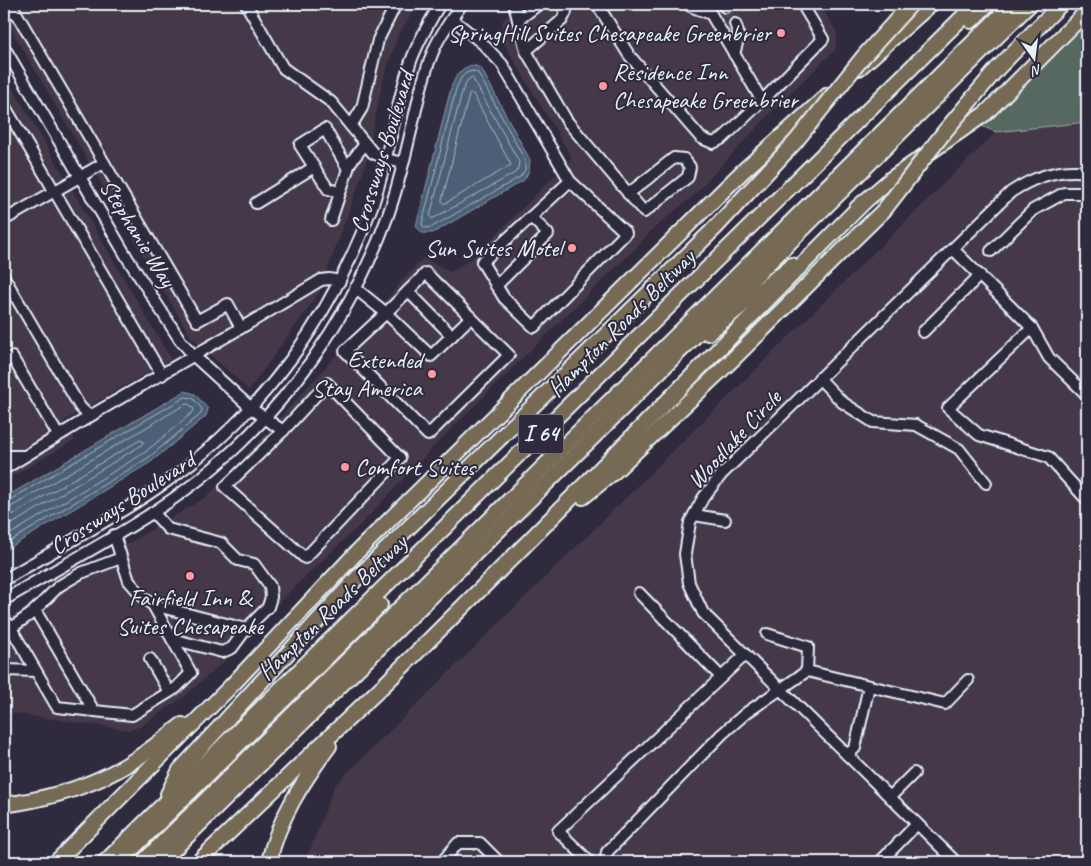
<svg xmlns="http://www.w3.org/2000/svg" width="1091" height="866" font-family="Caveat,sans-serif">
<rect width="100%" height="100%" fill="#2f2a3d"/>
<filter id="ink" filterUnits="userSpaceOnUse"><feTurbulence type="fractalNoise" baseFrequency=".02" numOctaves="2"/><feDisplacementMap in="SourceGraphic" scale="10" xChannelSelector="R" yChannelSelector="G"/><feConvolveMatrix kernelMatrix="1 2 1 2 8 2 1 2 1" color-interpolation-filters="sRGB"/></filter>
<g filter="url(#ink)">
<g fill="#443949">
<path d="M4 4H418L398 35 382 84 365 167 319 293 249 390 190 336 4 17Z"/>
<path d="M518 4H820L837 33 835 50 775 108 695 194 651 231 641 243 545 336 442 438 365 520 282 599 248 640 185 696 140 727 128 730 4 712V622L35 601 74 572 101 560 206 497 238 465 423 258 451 272 475 256 572 158 503 42 502 22Z"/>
<path d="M4 73 171 359 64 421 75 440 4 481Z"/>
<path d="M1087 122V862H305L335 785 996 132Z"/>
</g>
<path fill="#566861" stroke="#9facac" d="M1087 20V122L996 132 979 125Z"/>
<g fill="#4b6076" stroke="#8a9aaa">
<path d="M473 65 481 68 530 160 529 171 524 180 433 233H422L416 226 451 88C456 76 459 68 473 65Z"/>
<path d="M185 391 195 394 208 409 206 416 151 462 4 551V498Z"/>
</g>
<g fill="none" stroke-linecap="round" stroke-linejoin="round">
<g stroke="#a9b7c4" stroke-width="1">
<path d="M473 71 478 73 525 160V170L520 177 432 227 424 228 422 224 456 89C460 80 462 72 473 71Z"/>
<path d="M472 77 519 162 518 168 515 173 432 219 430 216 462 92 467 81Z"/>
<path d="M470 93 473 94 511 165 444 204 442 201Z"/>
<path d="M4 502 8 501 185 397 193 398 202 409 201 414 148 458 4 545"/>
<path d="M4 509 11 507 186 404H189L194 409 193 412 144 453 4 538"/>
<path d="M4 516 14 514 140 440 143 441V443L140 446 4 529"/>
</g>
<path stroke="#4b4859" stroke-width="10" stroke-dasharray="10 5" stroke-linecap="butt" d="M725 7 735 24"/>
<g stroke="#e8f1f8" stroke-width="14">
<g id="minor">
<path d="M246 4 283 68 331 102 373 153 386 159 403 163"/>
<path d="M514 4 526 51 567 121 644 212 688 177 690 167 684 159 674 158 628 194"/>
<path d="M597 4 629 55 701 138 713 143 723 138 762 101 705 4"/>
<path d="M689 4 690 6 711 14"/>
<path d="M723 4 725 7"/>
<path d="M4 16 14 10"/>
<path d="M452 19 482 43 502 64 570 181 626 233 534 327 504 298 482 262 570 181"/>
<path d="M518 20 539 4"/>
<path d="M4 47 128 259 180 340 194 356 251 408 283 431"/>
<path d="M526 51 562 20 566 12 562 4"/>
<path d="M734 54C737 43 741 35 735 24"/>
<path d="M762 101 823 39 802 4"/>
<path d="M4 105 162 375"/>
<path d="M351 126 362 108 378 40 396 4"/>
<path d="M340 192 328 189 300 145 325 129 348 169"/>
<path d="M256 203 314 167"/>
<path d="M4 220 104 163"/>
<path d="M331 220 350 163 365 144"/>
<path d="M953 249 1032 328 1049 358 1087 395"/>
<path d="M991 251 1033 210 1064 193H1087"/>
<path d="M426 273 509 355 428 435 345 351 386 313Z"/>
<path d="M4 277 80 407 88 415 95 413 241 328 228 304 197 321 11 4"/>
<path d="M496 286 548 234 531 217"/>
<path d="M355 288 386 313 431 356 471 317"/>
<path d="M408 291 452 336"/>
<path d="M241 328 321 280 329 279 340 281"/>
<path d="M1032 328 948 408 979 435 1048 457 1087 500"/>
<path d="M923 332 980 275"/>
<path d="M4 362 12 357 58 435"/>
<path d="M819 378 842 402 873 422 916 425 959 449 986 483"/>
<path d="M327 383 400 458 305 558 225 487 283 431Z"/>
<path d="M4 457 7 456H24"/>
<path d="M4 469 94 414"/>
<path d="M694 515 725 520"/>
<path d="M114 535 129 581 143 597 153 605 246 629 268 607 271 597 270 586 254 564 238 560 221 543 168 529 153 512"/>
<path d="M4 580C58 548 115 518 166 482 263 414 333 315 373 204 389 158 394 110 410 64 417 43 429 23 440 4"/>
<path d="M639 593 721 677"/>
<path d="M4 600C69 561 142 525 201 478 285 411 350 318 387 218 398 188 405 157 412 127 418 100 424 72 435 47 442 32 452 18 462 4"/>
<path d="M35 610 94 711"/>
<path d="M4 619 11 628 36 671"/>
<path d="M4 633 31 614 59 586 81 573 121 558"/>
<path d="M767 634 808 647 807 671"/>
<path d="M172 639 222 652 232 648 246 629"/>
<path d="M150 659 169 692"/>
<path d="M4 670 36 671 57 707 132 715 176 688 191 673 153 605"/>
<path d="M847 755 855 748 869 686"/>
<path d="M890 797 914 773"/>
<path d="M442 862 458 843H480L499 862"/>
<path d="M590 862 558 831 745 655"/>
<path d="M605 862 607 852 722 734 746 713 807 671 945 704 968 680"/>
<path d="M880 862 917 824"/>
<path d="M956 862 703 613 689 583 685 554 690 522 703 498 722 474 1011 192C1034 177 1059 168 1087 172"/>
</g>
</g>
<g stroke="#e8f1f8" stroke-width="18">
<g id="highway">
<path d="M971 21 988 4"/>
<path d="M859 68 931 4"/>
<path d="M997 69 1061 4"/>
<path d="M857 208 891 179 986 113 1087 11"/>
<path d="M708 333 792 265"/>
<path d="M583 497 615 471 730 362 846 247"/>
<path d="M168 794 180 770 358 577 715 228"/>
<path d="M4 805C39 800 76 791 108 775 135 762 159 743 182 725"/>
<path d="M56 862 233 684 357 552 743 171 828 95"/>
<path d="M105 862 976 4"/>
<path d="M119 862 380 605"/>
<path d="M143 862 1012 4"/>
<path d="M161 862 573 457 1030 4"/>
<path d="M198 862 388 681 521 549 864 202"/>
<path d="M269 862C278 819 303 781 329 746"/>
</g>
</g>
<use href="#minor" stroke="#2f2a3d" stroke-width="10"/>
<use href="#highway" stroke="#766a54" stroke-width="14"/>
<g stroke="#e8f1f8" stroke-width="18" stroke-linecap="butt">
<g id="highway-bridge">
<path d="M715 228 796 141 864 56 911 4"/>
<path d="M846 247 884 210 945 131 997 69"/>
</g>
</g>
<use href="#highway-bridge" stroke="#766a54" stroke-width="14"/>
</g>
</g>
<g fill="#ff9aa2" stroke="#2f2a3d" stroke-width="2">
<circle cx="781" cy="33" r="5"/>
<circle cx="603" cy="86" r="5"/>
<circle cx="572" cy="248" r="5"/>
<circle cx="432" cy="374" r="5"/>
<circle cx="345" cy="467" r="5"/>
<circle cx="190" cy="576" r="5"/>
</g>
<g text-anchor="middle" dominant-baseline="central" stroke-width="4" stroke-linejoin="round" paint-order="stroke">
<rect fill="#2f2a3d" stroke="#b0b5c0" stroke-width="1" x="518.5" y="414.5" width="45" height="39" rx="4"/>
<g font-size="22" font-weight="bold" fill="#e8f1f8">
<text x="541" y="434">I 64</text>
</g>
<g font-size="24" fill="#e8f1f8" stroke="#2f2a3d" text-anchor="end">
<text x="771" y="33">SpringHill Suites Chesapeake Greenbrier</text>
<text x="613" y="72" text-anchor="start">Residence Inn<tspan x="613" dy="28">Chesapeake Greenbrier</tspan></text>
<text x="562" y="248">Sun Suites Motel</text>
<text x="422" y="360">Extended<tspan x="422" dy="28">Stay America</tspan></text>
<text x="355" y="467" text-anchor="start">Comfort Suites</text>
<text x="190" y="598" text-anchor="middle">Fairfield Inn &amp;<tspan x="190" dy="28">Suites Chesapeake</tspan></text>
</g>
<g font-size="24" fill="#e8f1f8" stroke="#2f2a3d">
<text transform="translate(382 152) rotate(-73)">Crossways Boulevard</text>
<text transform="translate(138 233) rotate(58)">Stephanie Way</text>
<text transform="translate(621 323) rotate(-45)">Hampton Roads Beltway</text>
<text transform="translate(734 439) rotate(-47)">Woodlake Circle</text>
<text transform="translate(122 503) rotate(-33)">Crossways Boulevard</text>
<text transform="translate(332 607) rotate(-44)">Hampton Roads Beltway</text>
</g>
</g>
<rect width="1091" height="866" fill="none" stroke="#2f2a3d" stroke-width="20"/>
<rect x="10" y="10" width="1071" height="846" fill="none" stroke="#e8f1f8" stroke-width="2" filter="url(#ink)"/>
<g transform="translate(1034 58) rotate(166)" stroke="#2f2a3d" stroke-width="4" paint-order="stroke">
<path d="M0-4L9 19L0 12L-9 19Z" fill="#e8f1f8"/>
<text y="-8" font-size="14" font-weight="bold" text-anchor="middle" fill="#e8f1f8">N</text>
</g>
</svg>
